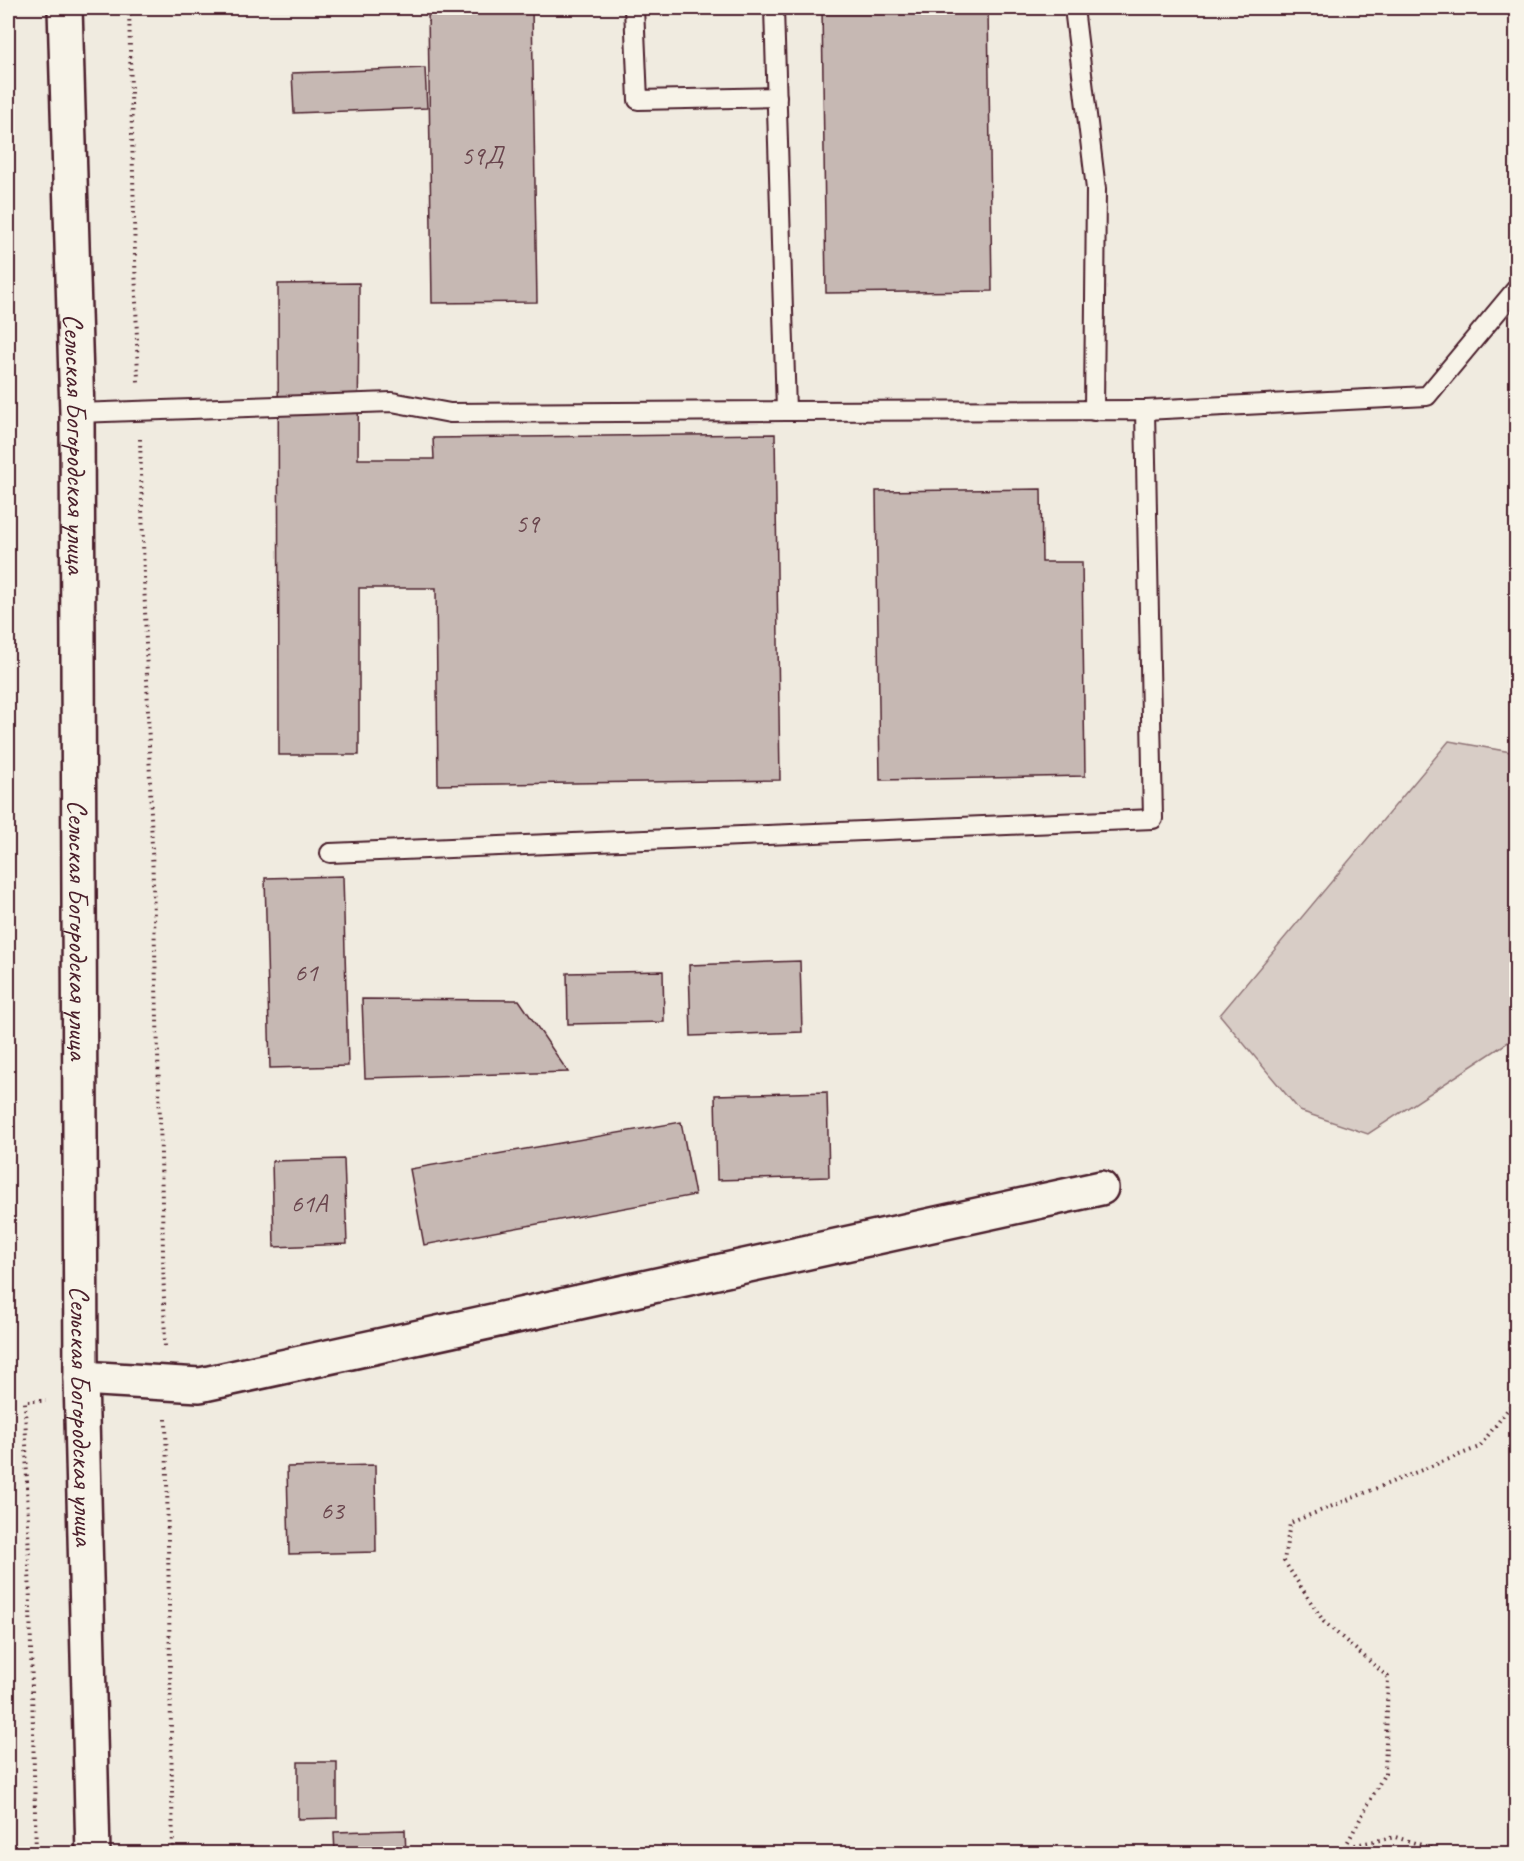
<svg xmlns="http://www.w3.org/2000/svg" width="1524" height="1861" font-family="Caveat,sans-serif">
<rect width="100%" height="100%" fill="#f0ebe0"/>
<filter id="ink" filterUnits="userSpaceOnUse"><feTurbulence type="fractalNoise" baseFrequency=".0167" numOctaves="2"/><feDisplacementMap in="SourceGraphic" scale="12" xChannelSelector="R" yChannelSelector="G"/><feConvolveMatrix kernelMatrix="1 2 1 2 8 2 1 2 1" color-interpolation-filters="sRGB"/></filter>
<g filter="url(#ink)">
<path fill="#d8cdc6" stroke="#917678" stroke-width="1.5" d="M1449 741 1516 753V1037L1368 1134 1300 1111 1220 1015Z"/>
<g fill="#c6b8b3" stroke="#4a1f2b" stroke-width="1.5">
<path d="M428 8H532L537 302 432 303Z"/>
<path d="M822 8H988L992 291 826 293Z"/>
<path d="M425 68 427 108 294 113 292 73Z"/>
<path d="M359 283 358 459H434L433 438 775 434 780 780 438 785 436 588H359V755H279L278 284Z"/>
<path d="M1041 489 1042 562H1082L1085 776 880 780 876 491Z"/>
<path d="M343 876 348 1066 270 1068 265 878Z"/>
<path d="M800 961 802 1032 691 1036 689 965Z"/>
<path d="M663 971 664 1022 568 1024 567 973Z"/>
<path d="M362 999 519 1000 568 1072 365 1078Z"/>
<path d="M827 1092 829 1177 717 1180 715 1095Z"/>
<path d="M681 1122 695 1195 424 1245 410 1169Z"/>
<path d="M344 1159 347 1244 274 1247 272 1161Z"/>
<path d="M375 1465 376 1552 289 1554 287 1467Z"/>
<path d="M298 1762H337V1818L298 1819Z"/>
<path d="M405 1830 406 1854H335L334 1832Z"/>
</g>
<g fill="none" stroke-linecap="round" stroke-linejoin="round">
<g stroke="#4a1f2b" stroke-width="22">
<g id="lane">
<path d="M634 8 638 100 777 97"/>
<path d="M1074 8 1096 189 1094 411"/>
<path d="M1145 410 1427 396 1516 289"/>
<path d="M77 413 392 402 450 413 786 411 774 8"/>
<path d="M330 853 1153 819 1145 410 786 411"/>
</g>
</g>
<g stroke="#4a1f2b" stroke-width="38">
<path id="street" d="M81 1378 200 1385 1101 1188"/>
</g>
<g stroke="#4a1f2b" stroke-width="38">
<g id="secondary">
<path id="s1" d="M65 8 77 413 81 1378 93 1854"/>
</g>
</g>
<g stroke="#4a1f2b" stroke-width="4" stroke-dasharray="1.5 4.5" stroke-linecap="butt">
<path d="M129 8 138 383"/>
<path d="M140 439 161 1155 165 1349"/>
<path d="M166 1419 173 1854"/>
<path d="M1345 1847 1385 1773 1388 1677 1324 1622 1284 1561 1290 1523 1479 1447 1516 1399"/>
<path d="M36 1854 25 1401H46"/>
<path d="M1341 1854 1345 1847 1395 1837 1452 1854"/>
</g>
<use href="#lane" stroke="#f7f3e8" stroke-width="18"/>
<use href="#street" stroke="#f7f3e8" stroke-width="33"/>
<use href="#secondary" stroke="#f7f3e8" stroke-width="33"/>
</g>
</g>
<g text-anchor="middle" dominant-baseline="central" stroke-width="4.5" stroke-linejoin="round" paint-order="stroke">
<g font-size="26" fill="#69454d">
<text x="482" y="155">59Д</text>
<text x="527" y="523">59</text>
<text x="306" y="972">61</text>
<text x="309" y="1203">61А</text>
<text x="332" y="1510">63</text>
</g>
<g font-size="28" fill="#4a1f2b" stroke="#f7f3e8">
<text stroke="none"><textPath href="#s1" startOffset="436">Сельская Богородская улица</textPath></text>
<text stroke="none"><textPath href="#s1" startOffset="922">Сельская Богородская улица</textPath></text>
<text stroke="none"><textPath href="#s1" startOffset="1408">Сельская Богородская улица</textPath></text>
</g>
</g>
<rect width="1524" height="1861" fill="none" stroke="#f7f3e8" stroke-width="30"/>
<rect x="15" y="15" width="1494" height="1831" fill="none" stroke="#4a1f2b" stroke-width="2" filter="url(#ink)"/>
</svg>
